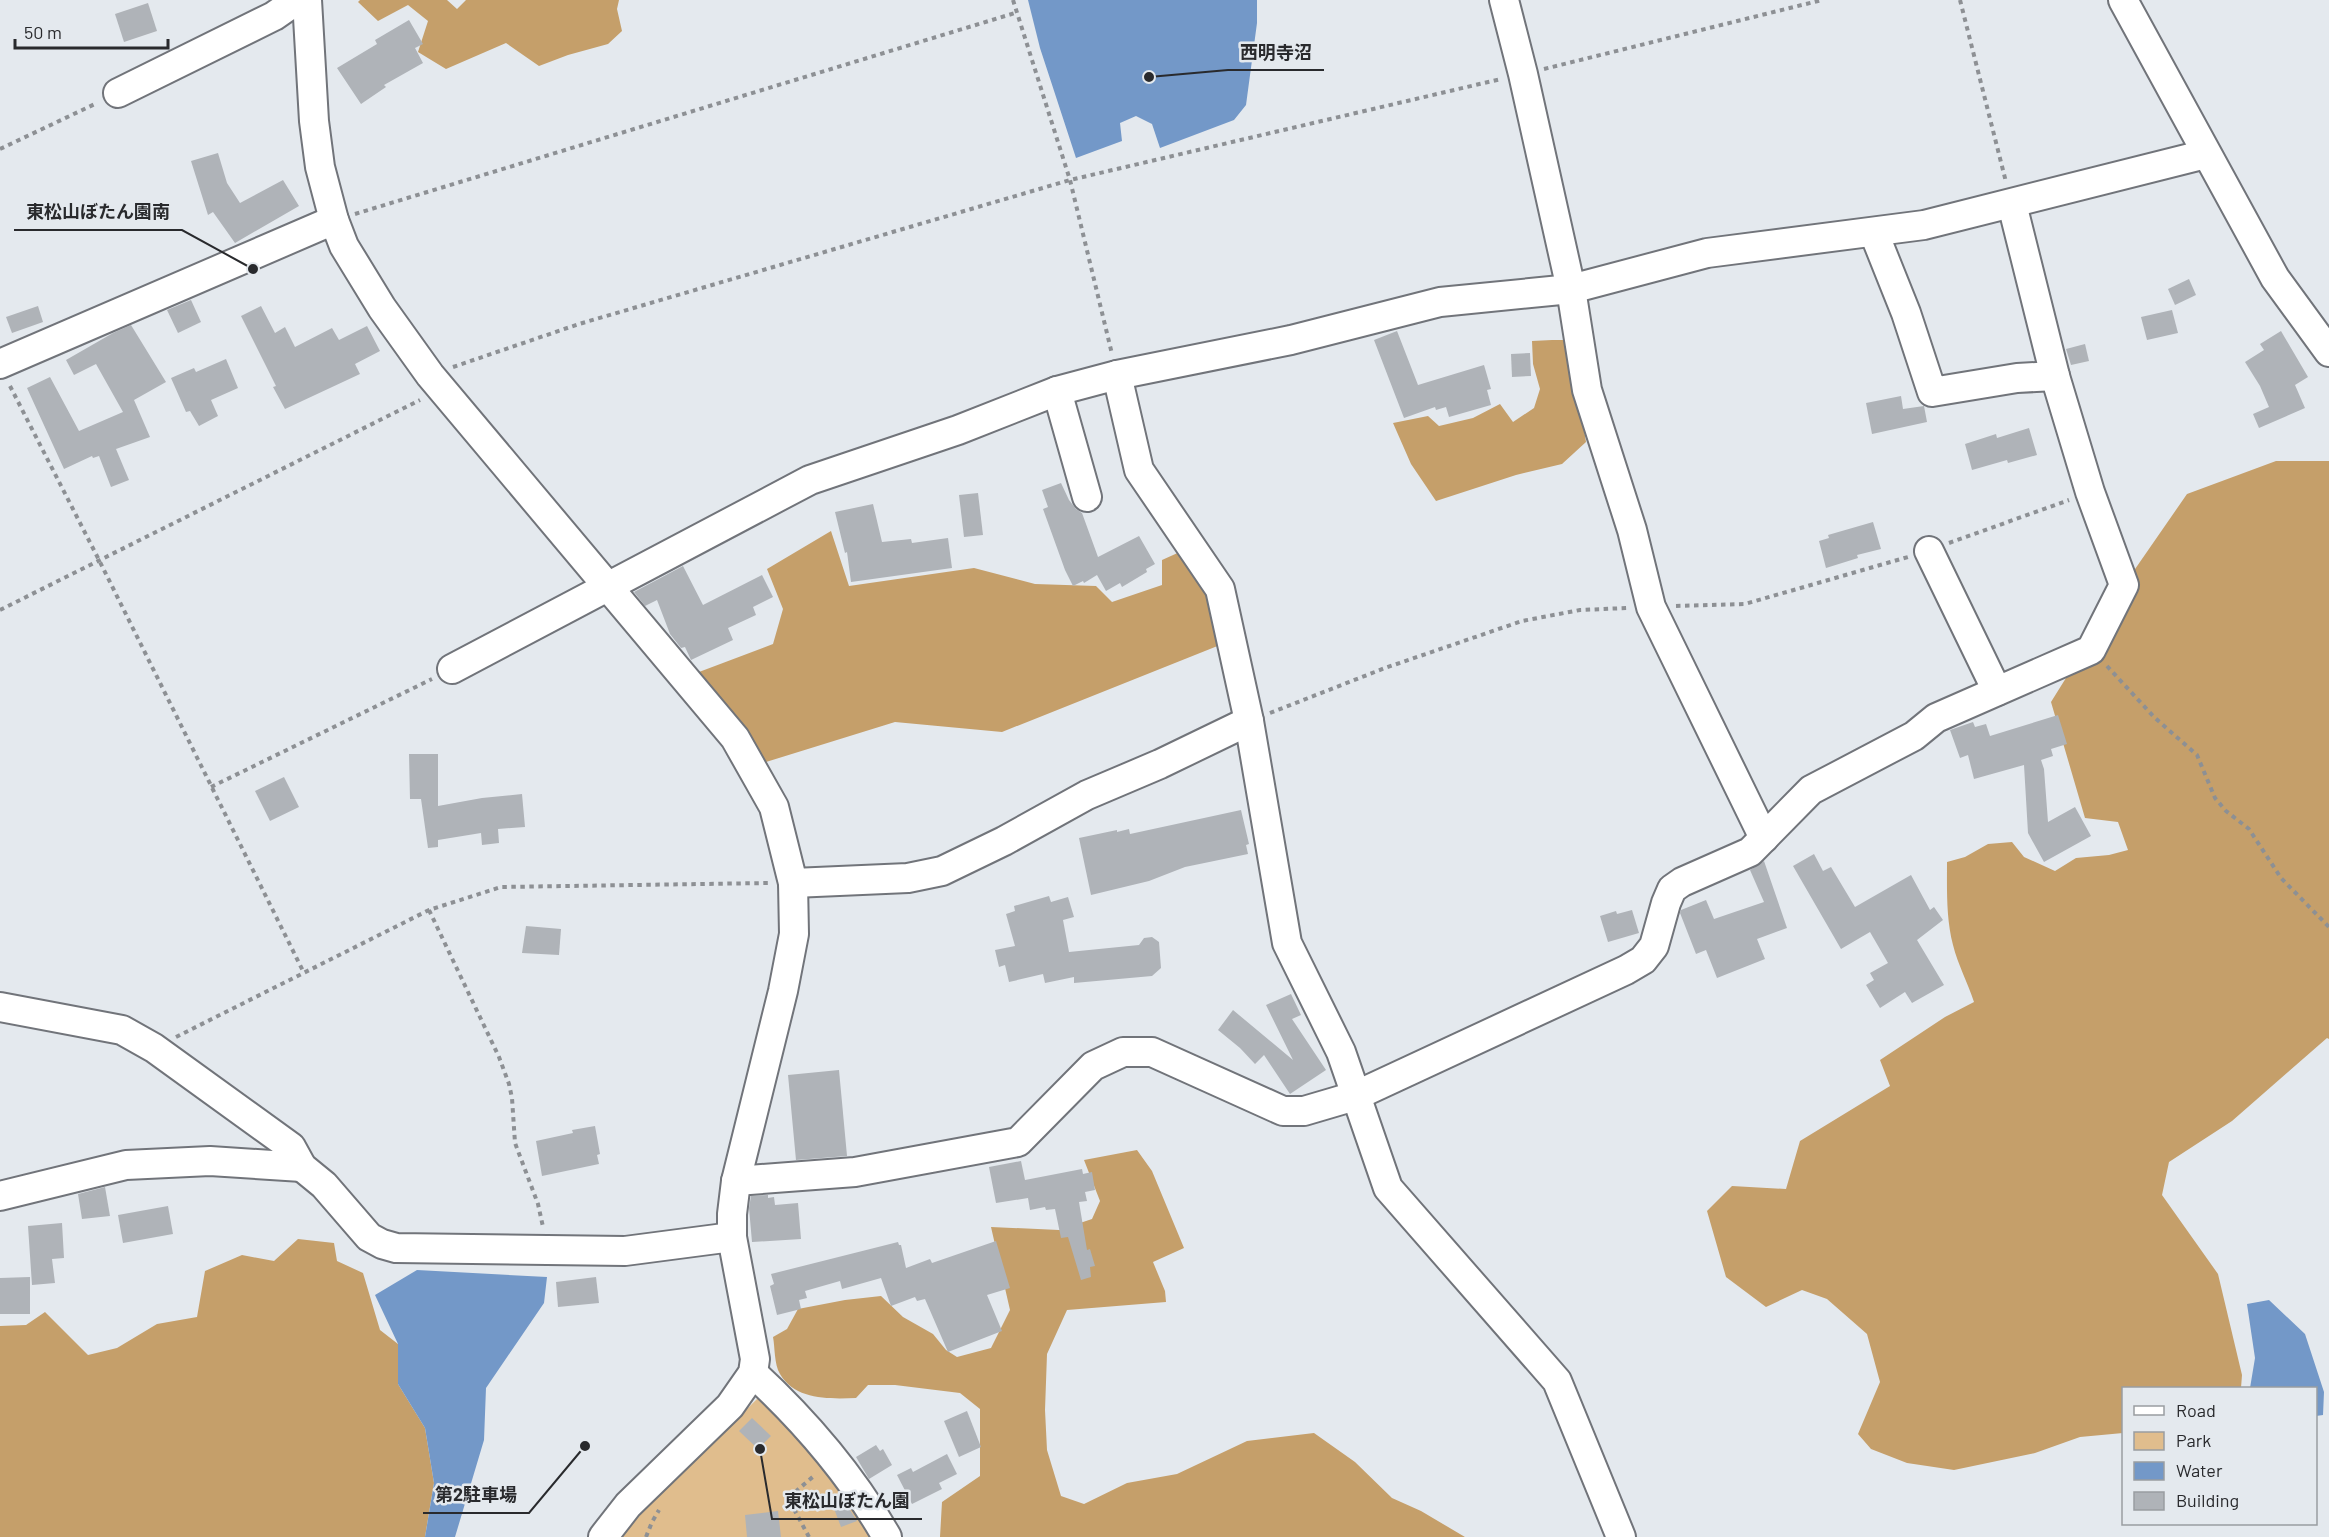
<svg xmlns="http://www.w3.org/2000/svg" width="2329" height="1537" font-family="Barlow,'Noto Sans JP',sans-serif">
<rect width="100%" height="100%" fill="#e4e9ee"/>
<path fill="#e0bd8d" d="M757 1399C782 1401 859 1512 878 1537H622L639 1516Z"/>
<g fill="#c59f6a">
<path d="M360 0H447L457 9 466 0H619L617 9 622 31 608 44 568 55 539 66 506 43 446 69 418 52 428 21 408 5 378 21 358 2Z"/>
<path d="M1552 340H1570L1586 442 1562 464 1516 475 1436 501 1411 464 1393 423 1428 416 1439 426 1473 418 1500 404 1513 422 1534 408 1540 389 1533 364 1532 341Z"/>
<path d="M2276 461H2329V1039L2327 1038 2232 1121 2169 1162 2162 1195 2218 1274 2242 1375 2241 1388H2124L2123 1433 2080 1437 2035 1453 1954 1470 1907 1463 1871 1449 1858 1434 1880 1382 1867 1334 1827 1299 1802 1290 1766 1307 1726 1277 1707 1211 1732 1186 1786 1189 1800 1141 1890 1086 1880 1060 1945 1017 1974 1002C1968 983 1958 965 1953 945 1946 918 1947 890 1947 862L1965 857 1988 844 2012 842 2024 857 2055 871 2076 858 2109 855 2128 850 2118 822 2085 818 2051 702 2124 585 2187 494Z"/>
<path d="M831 531 849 586 974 568 1035 584 1096 586 1112 602 1162 585V560L1182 551 1206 581 1220 645 1002 732 895 722 766 762 699 672 773 644 783 609 767 569Z"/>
<path d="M1137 1150 1152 1171 1184 1248 1153 1262 1165 1291 1166 1302 1067 1310 1047 1354 1045 1410 1047 1450 1061 1496 1084 1504 1127 1483 1177 1474 1247 1441 1314 1433 1355 1462 1392 1498 1421 1511 1465 1537H940L942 1502 980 1476V1409L960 1393 895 1385H868L856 1398C829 1399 795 1400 780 1374 774 1364 775 1347 773 1337L787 1329 798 1309 845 1300 881 1296 903 1317 933 1334 946 1350 957 1357 991 1348 1010 1310 991 1227 1059 1230 1092 1219 1100 1201 1084 1160Z"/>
<path d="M298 1239 334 1243 337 1261 363 1273 380 1330 398 1344V1384L425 1428 434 1483 425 1537H0V1326L26 1325 45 1312 88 1355 117 1348 157 1324 197 1317 205 1271 242 1255 274 1261Z"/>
</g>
<g fill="#7398c8">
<path d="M1028 0H1257V23L1246 105 1234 120 1160 148 1152 124 1136 116 1120 123 1122 141 1076 158 1040 48Z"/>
<path d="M417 1270 547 1277 544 1303 486 1388 484 1440 455 1537H425L434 1483 425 1428 398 1384V1344L375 1295Z"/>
<path d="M2269 1300 2305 1334 2324 1392 2323 1415 2316 1416V1388H2250L2255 1358 2247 1304Z"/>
</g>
<g fill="#afb3b8">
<path d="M148 3 157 31 124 42 115 14Z"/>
<path d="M409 20 423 44 415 48 423 63 384 85 386 87 361 104 337 68 377 44 375 40Z"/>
<path d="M218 153 227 183 240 203 283 180 299 206 235 243 213 212 208 215 191 161Z"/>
<path d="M2189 279 2196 295 2175 305 2168 289Z"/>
<path d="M191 300 201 322 178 333 167 310Z"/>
<path d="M38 306 43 322 12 333 6 317Z"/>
<path d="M261 306 275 333 285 327 295 347 332 328 339 340 367 326 380 351 355 364 360 374 285 409 273 387 276 386 241 316Z"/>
<path d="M2172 310 2178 333 2147 340 2141 317Z"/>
<path d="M131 325 166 382 134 400 150 437 116 449 129 480 111 487 99 456 93 458 92 456 64 469 27 388 50 377 79 431 123 412 96 364 74 375 66 360 113 333Z"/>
<path d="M1397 331 1418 385 1484 365 1491 389 1487 390 1491 405 1449 417 1446 407 1436 410 1435 407 1404 418 1374 340Z"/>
<path d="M2281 331 2308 377 2295 385 2305 408 2259 428 2253 414 2269 407 2260 386 2245 362 2264 350 2260 344Z"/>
<path d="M2085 344 2089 361 2071 365 2066 349Z"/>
<path d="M1530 353 1531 376 1512 377 1511 354Z"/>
<path d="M226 359 238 388 211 400 218 416 199 426 190 411 186 412 171 378 194 368 196 372Z"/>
<path d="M1901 396 1903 409 1924 406 1927 422 1872 434 1866 403Z"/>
<path d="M2029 428 2037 455 2008 463 2007 460 1972 470 1965 444 1996 434 1997 438Z"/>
<path d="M1061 483 1069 500 1076 509 1082 513 1098 557 1139 536 1155 564 1146 569 1147 572 1122 587 1120 583 1106 591 1097 575 1084 583 1083 581 1073 586 1065 570 1043 509 1048 507 1042 490Z"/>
<path d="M978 493 983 535 964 537 959 495Z"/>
<path d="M873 504 882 542 911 539 912 543 948 538 952 568 851 582 847 552 845 553 835 512Z"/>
<path d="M1873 522 1881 549 1857 555 1858 558 1826 568 1819 541 1829 538 1828 535Z"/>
<path d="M683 566 703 605 762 575 773 597 753 607 756 615 728 628 733 640 691 660 685 647 681 648 670 634 657 600 645 606 634 592Z"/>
<path d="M2058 715 2067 744 2051 749 2053 756 2041 760 2044 769 2048 822 2075 807 2091 836 2044 862 2028 833 2024 765 1974 779 1968 755 1960 758 1950 730 1973 722 1975 727 1986 724 1990 736Z"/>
<path d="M409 754H438V806L482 798 522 794 525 827 498 829 499 843 482 845 481 833 438 840V847L428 848 421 799H410Z"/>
<path d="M284 777 299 807 270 821 255 791Z"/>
<path d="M1241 810 1249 844 1246 845 1248 854 1185 867 1149 881 1091 895 1079 838 1117 830V832L1129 829 1130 834Z"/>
<path d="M1814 854 1823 871 1831 867 1855 907 1911 875 1930 910 1934 907 1943 920 1917 940 1944 985 1912 1003 1905 992 1880 1008 1866 985 1874 980 1870 973 1888 963 1870 932 1841 949 1793 866Z"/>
<path d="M1764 861 1787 928 1757 939 1765 959 1717 978 1706 950 1696 954 1680 913 1681 910 1706 900 1714 919 1764 902 1750 870Z"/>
<path d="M1049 896 1051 902 1068 897 1074 917 1063 920 1069 952 1139 945 1144 938 1152 937 1159 942 1161 968 1152 976 1074 983V977L1045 983 1043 974 1009 982 1005 965 999 967 995 950 1015 946 1006 914 1015 911 1014 906Z"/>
<path d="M1632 910 1639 933 1608 942 1600 916 1616 911 1617 914Z"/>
<path d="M526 926 561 929 559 955 522 953Z"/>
<path d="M1291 994 1301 1015 1292 1019 1326 1070 1290 1094 1264 1055 1255 1064 1240 1048 1218 1030 1233 1010 1293 1060 1266 1005Z"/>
<path d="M839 1070 847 1156 796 1160 788 1075Z"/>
<path d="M595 1126 600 1154 597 1155 599 1164 542 1176 536 1141 573 1133 572 1130Z"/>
<path d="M1021 1161 1025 1180 1082 1169 1083 1174 1092 1172 1095 1190 1085 1192 1087 1201 1079 1202 1087 1250 1090 1249 1095 1266 1090 1267 1091 1277 1081 1280 1068 1237 1061 1238 1055 1209 1046 1210 1045 1207 1030 1210 1028 1198 996 1203 989 1167Z"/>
<path d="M105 1187 110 1216 82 1219 78 1194Z"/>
<path d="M768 1195V1198L774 1197 775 1205 798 1203 801 1239 752 1242 749 1208 751 1196Z"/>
<path d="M168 1206 173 1234 123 1243 118 1215Z"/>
<path d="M62 1223 64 1258 52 1259 55 1283 32 1285 28 1226Z"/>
<path d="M996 1241 1010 1288 987 1295 1002 1331 948 1352 925 1299 917 1301 915 1297 891 1306 881 1278 842 1289 840 1281 805 1291 807 1298 799 1300 801 1309 777 1315 770 1286 774 1284 771 1274 898 1242 899 1245H901L906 1268 930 1259 932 1263Z"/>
<path d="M30 1277V1314H0V1278Z"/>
<path d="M596 1277 599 1303 558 1307 556 1282Z"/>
<path d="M967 1411 981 1447 959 1457 944 1421Z"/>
<path d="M752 1418 771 1436 758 1449 739 1431Z"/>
<path d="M876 1445 880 1451 883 1449 892 1465 869 1479 856 1457Z"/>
<path d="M947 1454 957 1474 939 1483 942 1489 912 1504 897 1475 911 1468 913 1472Z"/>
<path d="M845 1502 857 1521 841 1527 833 1506Z"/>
<path d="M778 1511 781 1537H747L745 1515Z"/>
</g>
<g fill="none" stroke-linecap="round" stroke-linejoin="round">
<g stroke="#71747a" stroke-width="32">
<g id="minor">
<path d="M307 0 314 121 320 167 334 220 344 246 382 308 430 375 735 738 774 807 793 883 794 934 783 991 736 1181 732 1214V1237L755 1359 753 1373 730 1406 628 1505 603 1537"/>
<path d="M1504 0 1523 74 1571 289 1587 390 1632 530 1651 607 1764 838"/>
<path d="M2123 0 2275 278 2329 352"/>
<path d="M118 93 274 16 297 0"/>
<path d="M1874 233 1906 313 1932 392 2017 378 2055 376"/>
<path d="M0 364 334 220"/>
<path d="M1117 375 1139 470 1220 589 1249 721 1287 943 1341 1052 1388 1188 1557 1381 1621 1537"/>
<path d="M1057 391 1087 497"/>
<path d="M1929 551 1997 691"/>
<path d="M452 669 810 480 958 430 1057 391 1117 375 1291 340 1440 302 1571 289 1707 253 1924 225 2206 154"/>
<path d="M793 883 908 878 942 871 1004 841 1087 795 1160 764 1249 721"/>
<path d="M0 1007 122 1030 154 1048 291 1147 302 1167 324 1185 369 1237 382 1244 396 1248 625 1251 732 1237"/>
<path d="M736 1181 855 1172 1018 1142 1093 1066 1123 1052H1152L1283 1111H1304L1355 1096 1626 970 1643 960 1654 946 1666 903 1672 889 1682 882 1750 852 1811 790 1914 736 1936 718 2091 650 2124 585 2090 492 2055 376 2012 204"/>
<path d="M0 1196 126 1165 210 1161 302 1167"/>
<path d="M753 1373C805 1421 852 1476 887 1537"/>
</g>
</g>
<g stroke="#8d9094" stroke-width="4" stroke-dasharray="4.5 4.5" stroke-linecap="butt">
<path d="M1013 0 1070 180 1112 354"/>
<path d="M1960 0 2006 182"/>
<path d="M1544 69 1822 0"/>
<path d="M0 149 97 103"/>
<path d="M355 214 1015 13"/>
<path d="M453 367 579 324 1070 180 1501 79"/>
<path d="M10 386 100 562 304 973"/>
<path d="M1949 543 2069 500"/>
<path d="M1676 606 1745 604 1908 557"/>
<path d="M0 610 420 400"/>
<path d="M2107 666 2154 717 2197 755 2215 798 2226 811 2249 829 2281 878 2329 927"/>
<path d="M1270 713 1385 668 1522 621 1580 610 1627 608"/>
<path d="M211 787 432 679"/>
<path d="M429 910 499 1057 509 1084 512 1098 515 1143 538 1204 543 1227"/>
<path d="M176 1037 429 910 501 887 768 883"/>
<path d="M646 1537 652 1522 659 1510"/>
<path d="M809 1537 788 1498 815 1475"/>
</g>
<use href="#minor" stroke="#fff" stroke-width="28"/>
</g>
<path fill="none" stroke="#292a2d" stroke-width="2" d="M1149 77L1228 70H1324M253 269L182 230H14M585 1446L529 1513H423M760 1449L772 1519H922"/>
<g fill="#292a2d" stroke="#e4e9ee" stroke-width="2">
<circle cx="1149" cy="77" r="6"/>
<circle cx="253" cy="269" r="6"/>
<circle cx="585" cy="1446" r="6"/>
<circle cx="760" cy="1449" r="6"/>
</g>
<g font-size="18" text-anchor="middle" font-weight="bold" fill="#292a2d" stroke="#e4e9ee" stroke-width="5" stroke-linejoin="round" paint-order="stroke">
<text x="1276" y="59">西明寺沼</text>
<text x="98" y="218">東松山ぼたん園南</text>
<text x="476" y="1501">第2駐車場</text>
<text x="847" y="1507">東松山ぼたん園</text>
</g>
<rect x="2122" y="1387" width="195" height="138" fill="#e4e9ee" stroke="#999da1" stroke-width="1.5"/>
<rect x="2134" y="1406" width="30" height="9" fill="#ffffff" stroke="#999da1" stroke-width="1.5"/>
<text x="2176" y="1417" font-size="18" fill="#292a2d">Road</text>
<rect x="2134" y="1432" width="30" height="18" fill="#e0bd8d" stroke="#999da1" stroke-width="1.5"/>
<text x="2176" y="1447" font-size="18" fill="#292a2d">Park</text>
<rect x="2134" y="1462" width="30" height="18" fill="#7398c8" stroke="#999da1" stroke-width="1.5"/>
<text x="2176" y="1477" font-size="18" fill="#292a2d">Water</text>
<rect x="2134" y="1492" width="30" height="18" fill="#afb3b8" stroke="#999da1" stroke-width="1.5"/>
<text x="2176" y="1507" font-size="18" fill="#292a2d">Building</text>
<path d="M15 39v9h153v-9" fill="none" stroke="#292a2d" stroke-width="3"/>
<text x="24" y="39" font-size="18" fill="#292a2d" stroke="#e4e9ee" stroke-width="4.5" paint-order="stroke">50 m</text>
</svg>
